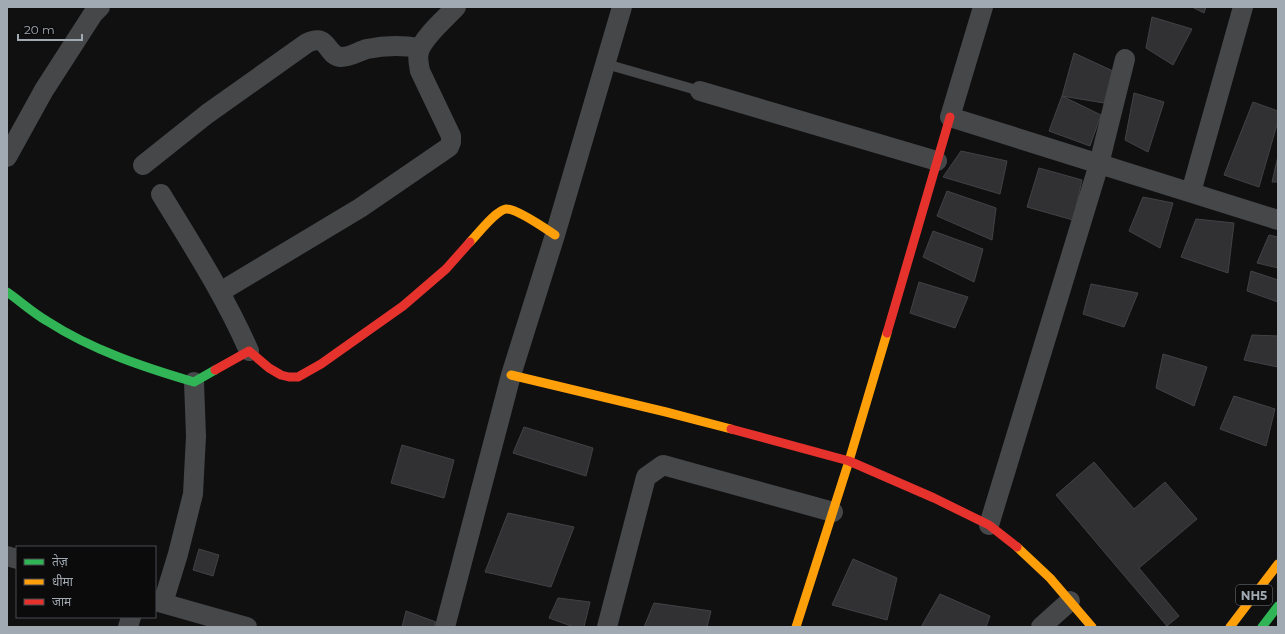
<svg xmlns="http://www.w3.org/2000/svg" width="1285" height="634" font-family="Montserrat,'Noto Sans Devanagari',sans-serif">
<rect width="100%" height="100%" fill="#101011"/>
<g fill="#313133" stroke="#404244">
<path d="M1192 7H1206L1204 13Z"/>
<path d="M1152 17 1192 29 1173 65 1146 48Z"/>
<path d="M1074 53 1113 71 1104 103 1062 96Z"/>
<path d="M1134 93 1164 102 1148 152 1125 140Z"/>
<path d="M1062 96 1101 115 1090 146 1049 131Z"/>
<path d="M1253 102 1278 111V121L1259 187 1224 175Z"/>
<path d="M961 151 1007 161 1000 194 943 177Z"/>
<path d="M1278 156V182H1272Z"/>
<path d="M1039 168 1082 180 1073 220 1027 207Z"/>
<path d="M947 191 996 208 992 240 937 216Z"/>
<path d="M1143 197 1173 203 1160 248 1129 231Z"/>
<path d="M1196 219 1234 223 1228 273 1181 257Z"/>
<path d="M933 231 983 249 974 282 923 257Z"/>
<path d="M1269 235 1278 237V268L1257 263Z"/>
<path d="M1251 271 1278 280V302L1247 291Z"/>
<path d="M919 282 968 297 955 328 910 313Z"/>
<path d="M1091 284 1138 293 1124 327 1083 314Z"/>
<path d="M1252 335 1278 336V367L1244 360Z"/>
<path d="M1163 354 1207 367 1194 406 1156 388Z"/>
<path d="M1234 396 1275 409 1266 446 1220 429Z"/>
<path d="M524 427 593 448 586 476 513 453Z"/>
<path d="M402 445 454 460 444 498 391 483Z"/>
<path d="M1094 462 1134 509 1165 482 1197 519 1139 568 1179 616 1167 626 1056 495Z"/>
<path d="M508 513 574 527 551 587 485 572Z"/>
<path d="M199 549 219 555 213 576 193 570Z"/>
<path d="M853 559 897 578 887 620 832 605Z"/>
<path d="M940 594 990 616 986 627H921Z"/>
<path d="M558 598 590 602 584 627H574L549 618Z"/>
<path d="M654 603 711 611 707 627H644Z"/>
<path d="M406 611 436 622 434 627H402Z"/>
</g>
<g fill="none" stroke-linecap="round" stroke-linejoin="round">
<path stroke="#454749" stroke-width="10" d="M606 64 700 91"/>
<g stroke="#454749" stroke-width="20">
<path d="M983 7 950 117 1278 220"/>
<path d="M700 91 937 161"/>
<path d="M7 157 44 90 93 14 100 7"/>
<path d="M143 165 207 114 307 43C329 33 325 54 340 57 349 58 359 51 367 49 385 45 402 45 420 48"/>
<path d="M1191 192 1243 7"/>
<path d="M161 194C192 245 225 296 249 351"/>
<path d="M220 292 360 208 449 147 451 142V136L420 71C419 65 417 58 419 52 422 38 446 18 456 7"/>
<path d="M989 525 1099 164 1125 59"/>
<path d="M7 556 17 559"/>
<path d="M155 601 247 627"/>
<path d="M163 603 178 554 193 494 196 436 194 382"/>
<path d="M128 627 131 617"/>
<path d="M445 627 511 375 555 235 622 7"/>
<path d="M607 627 646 477 663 465 833 512"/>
<path d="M1041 627 1070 601"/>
</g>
<g stroke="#30b455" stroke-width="9">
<path d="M7 292C20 301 33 313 47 321 92 350 143 367 194 382L215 370"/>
<path d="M1262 627 1278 606"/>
</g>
<g stroke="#ff9f0a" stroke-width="9">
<path d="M470 242C477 235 496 210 506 209 516 208 546 229 555 235"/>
<path d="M511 375 666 412 731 429"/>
<path d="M1017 547 1050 578 1092 627"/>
<path d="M796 627 849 461 887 333"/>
<path d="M1230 627 1278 564"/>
</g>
<g stroke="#e5322d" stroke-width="9">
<path d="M887 333 950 117"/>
<path d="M215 370 249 351 269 368 281 375 289 377H298L321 364 403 306 446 269 470 242"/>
<path d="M731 429 849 461 934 498 989 525 1017 547"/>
</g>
</g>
<g text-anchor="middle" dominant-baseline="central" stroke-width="3" stroke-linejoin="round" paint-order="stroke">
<rect fill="#0b0b0c" stroke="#747a80" stroke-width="1" x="1236" y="585" width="36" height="20" rx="3"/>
<g font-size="12" font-weight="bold" fill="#a1a9b2">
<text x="1254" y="595">NH5</text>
</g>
</g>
<rect width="1285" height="634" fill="none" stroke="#a1a9b2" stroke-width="16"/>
<rect x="16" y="546" width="140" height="72" fill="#0b0b0c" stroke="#474a4e"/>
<rect x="24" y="559" width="20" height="6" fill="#30b455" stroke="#474a4e"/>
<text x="52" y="566" font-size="12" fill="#a1a9b2">तेज़</text>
<rect x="24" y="579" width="20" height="6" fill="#ff9f0a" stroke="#474a4e"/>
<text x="52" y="586" font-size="12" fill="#a1a9b2">धीमा</text>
<rect x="24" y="599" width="20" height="6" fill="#e5322d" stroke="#474a4e"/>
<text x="52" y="606" font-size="12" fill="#a1a9b2">जाम</text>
<path d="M18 34v6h64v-6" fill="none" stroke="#a1a9b2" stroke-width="2"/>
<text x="24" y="34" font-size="12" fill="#a1a9b2" stroke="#0b0b0c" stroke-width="3" paint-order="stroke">20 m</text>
</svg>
